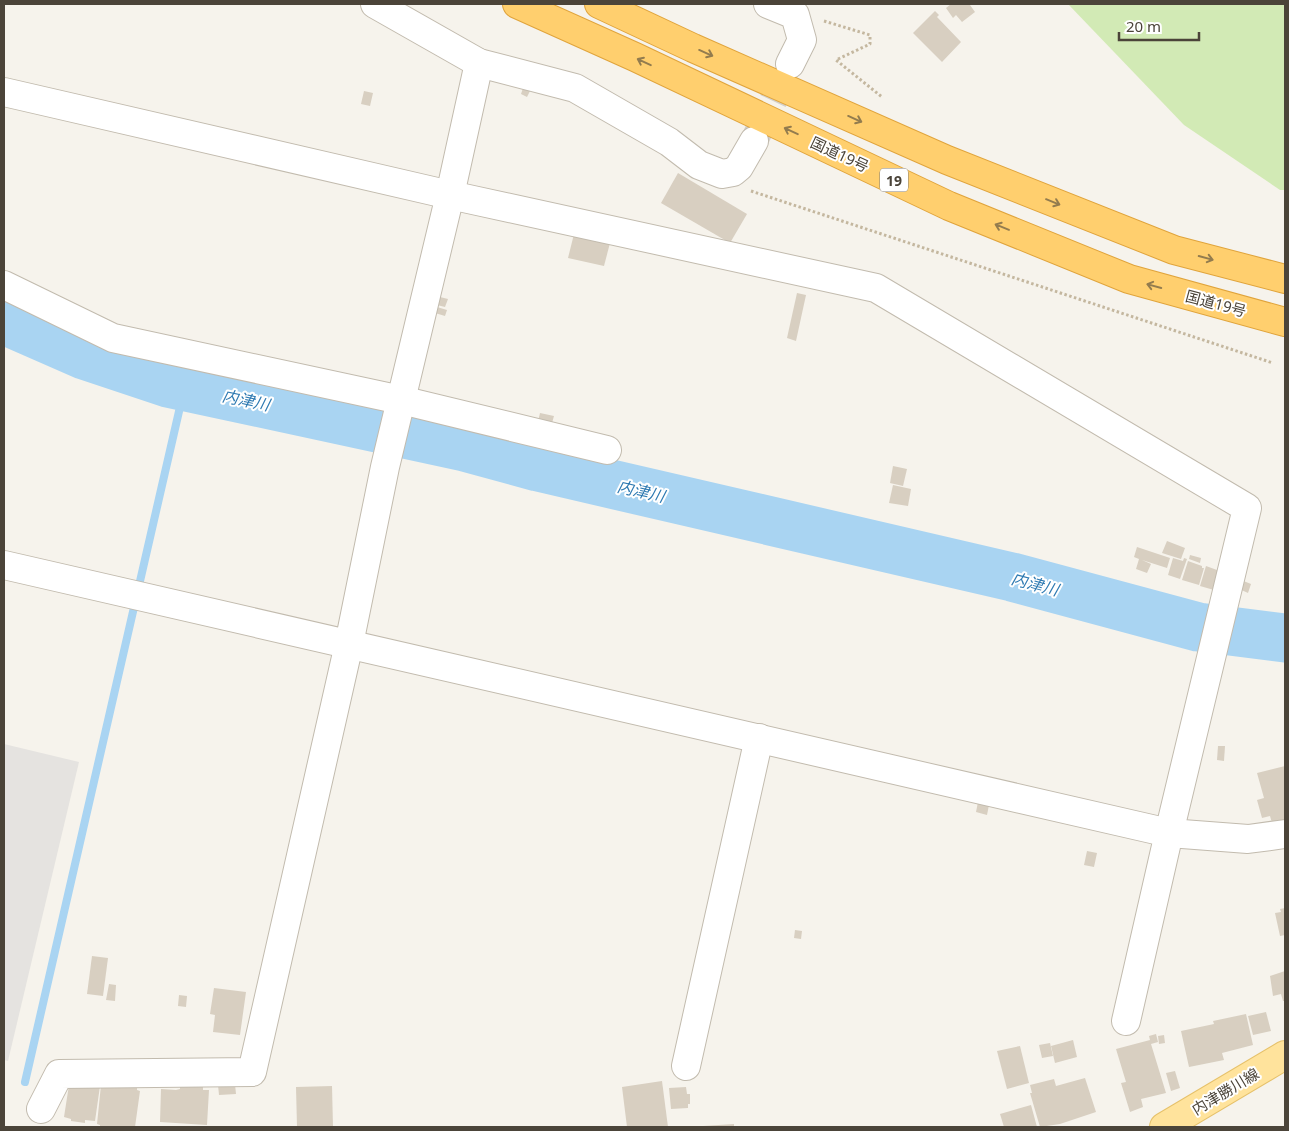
<svg xmlns="http://www.w3.org/2000/svg" width="1289" height="1131" font-family="'Noto Sans','Noto Sans JP',sans-serif">
<rect width="100%" height="100%" fill="#f6f3ec"/>
<path fill="#d2eab5" d="M1068 4H1285V190H1280L1184 125Z"/>
<path fill="#e5e3e0" d="M4 744 79 762 8 1061 4 1060Z"/>
<g fill="none" stroke-linecap="round" stroke-linejoin="round">
<g stroke="#a9d4f2" stroke-width="8">
<path d="M1285 638V640"/>
<path d="M25 1082 180 407 168 383"/>
</g>
<path stroke="#a9d4f2" stroke-width="49" d="M4 320 84 355 168 383 465 447 538 467 1012 577 1198 627 1285 638"/>
</g>
<g fill="#d8cfc1">
<path d="M951 4H972L970 5 975 12 962 22 956 15 953 18 946 8Z"/>
<path d="M935 11 939 15 937 17 961 42 942 62 913 33Z"/>
<path d="M523 88 530 91 527 97 521 94Z"/>
<path d="M364 91 373 93 370 106 361 104Z"/>
<path d="M678 173 747 214 730 243 661 203Z"/>
<path d="M574 234 610 243 604 266 568 258Z"/>
<path d="M797 293 806 295 796 341 787 338Z"/>
<path d="M440 297 448 299 445 307 437 305Z"/>
<path d="M437 307 447 310 445 316 435 313Z"/>
<path d="M540 413 554 416 550 430 537 426Z"/>
<path d="M893 466 907 469 903 486 890 483Z"/>
<path d="M893 485 911 489 908 506 889 503Z"/>
<path d="M1167 541 1185 548 1181 559 1162 553Z"/>
<path d="M1137 547 1170 558 1167 568 1142 560 1151 564 1147 573 1136 569 1139 559 1134 557Z"/>
<path d="M1190 555 1201 558 1200 563 1189 559Z"/>
<path d="M1173 558 1183 561 1184 558 1187 559 1180 579 1168 575Z"/>
<path d="M1188 561 1202 566V568H1204L1199 585 1182 580Z"/>
<path d="M1206 566 1217 570 1220 573 1214 590 1200 586Z"/>
<path d="M1241 580 1251 584 1248 593 1237 588Z"/>
<path d="M1218 746H1225L1224 761 1217 760Z"/>
<path d="M1285 766V824L1273 827 1270 816 1262 818 1257 800 1264 798 1257 773Z"/>
<path d="M978 802 989 805 987 815 976 812Z"/>
<path d="M1087 851 1097 853 1094 867 1084 865Z"/>
<path d="M1285 908V935L1280 936 1275 913 1281 912 1280 909Z"/>
<path d="M795 930 802 931 801 939 794 938Z"/>
<path d="M92 956 108 958 103 996 87 994Z"/>
<path d="M1285 971V1001H1283L1281 994 1273 996 1270 976Z"/>
<path d="M109 984 116 985 115 1001 106 1000Z"/>
<path d="M214 988 246 992 240 1035 213 1032 215 1015 210 1014Z"/>
<path d="M179 995 187 996 186 1007 178 1006Z"/>
<path d="M1266 1012 1271 1031 1253 1035 1248 1016Z"/>
<path d="M1246 1014 1253 1045 1222 1053 1224 1060 1189 1067 1181 1031 1214 1024 1213 1021Z"/>
<path d="M1156 1034 1158 1042 1151 1044 1166 1093 1141 1099 1143 1107 1130 1112 1121 1083 1126 1082 1116 1049 1150 1040 1149 1036Z"/>
<path d="M1164 1035 1165 1043 1159 1044 1158 1036Z"/>
<path d="M1073 1040 1077 1057 1055 1063 1051 1046Z"/>
<path d="M1050 1043 1053 1056 1042 1058 1039 1045Z"/>
<path d="M1020 1046 1029 1083 1007 1089 997 1051Z"/>
<path d="M1175 1071 1180 1088 1171 1091 1166 1073Z"/>
<path d="M1085 1078 1096 1112 1060 1124 1040 1127 1030 1093H1032L1030 1085 1054 1079 1056 1086Z"/>
<path d="M662 1081 668 1127H627L622 1087Z"/>
<path d="M235 1084 236 1094 219 1095 218 1085Z"/>
<path d="M69 1085 100 1086 95 1121 85 1120V1123L71 1121V1119L64 1117Z"/>
<path d="M101 1085H137V1090L140 1091 135 1127H100V1125L97 1124Z"/>
<path d="M180 1085 203 1086V1090H209L207 1125 160 1122 161 1089 176 1090 180 1089Z"/>
<path d="M332 1086 333 1127H297L296 1087Z"/>
<path d="M686 1087 687 1094H690V1104H688V1108L671 1109 669 1088Z"/>
<path d="M1031 1105 1037 1127H1004L1000 1114Z"/>
<path d="M734 1124V1127H703V1126Z"/>
</g>
<g fill="none" stroke-linecap="round" stroke-linejoin="round">
<path stroke="#d4d0c8" stroke-width="28" stroke-dasharray="28 14" stroke-linecap="butt" d="M755 139 790 65"/>
<g stroke="#c2bbae" stroke-width="30">
<g id="minor">
<path d="M375 4 479 63 575 88 669 142 699 165 722 174 733 172 739 167 754 141"/>
<path d="M768 4 795 15 802 40 790 64"/>
<path d="M4 92 450 195 876 288 1247 508 1169 833 1126 1021"/>
<path d="M4 285 113 338 401 400 607 450"/>
<path d="M4 565 1169 833 1248 839 1285 834"/>
<path d="M686 1066 759 738"/>
<path d="M41 1109 59 1074 252 1072 349 644 385 467 450 195 479 63"/>
</g>
</g>
<g stroke="#e6c16a" stroke-width="30">
<path id="major" d="M1164 1127 1285 1055"/>
</g>
<g stroke="#e0a43c" stroke-width="30">
<g id="highway">
<path d="M517 4 635 57 949 206 1129 279 1285 322"/>
<path d="M599 4 693 48 947 160 1174 250 1285 279"/>
</g>
</g>
<g stroke="#c4b79f" stroke-width="3" stroke-dasharray="2.5 2.5" stroke-linecap="butt">
<path d="M824 21 870 35V44L836 60 882 97"/>
<path d="M751 191 1273 363"/>
</g>
<use href="#minor" stroke="#fff" stroke-width="28"/>
<use href="#major" stroke="#ffe39c" stroke-width="28"/>
<use href="#highway" stroke="#ffcf6e" stroke-width="28"/>
</g>
<defs><path id="oneway-shaft" d="M-6 0H5M1.5-3L5.5 0L1.5 3" fill="none" stroke-width="1.6" stroke-linecap="round" stroke-linejoin="round" transform="scale(1.25)"/></defs>
<g stroke="#937c4e">
<use href="#oneway-shaft" transform="translate(706 53) rotate(24)"/>
<use href="#oneway-shaft" transform="translate(644 62) rotate(-155)"/>
<use href="#oneway-shaft" transform="translate(855 119) rotate(24)"/>
<use href="#oneway-shaft" transform="translate(791 131) rotate(-155)"/>
<use href="#oneway-shaft" transform="translate(1053 202) rotate(22)"/>
<use href="#oneway-shaft" transform="translate(1002 227) rotate(-158)"/>
<use href="#oneway-shaft" transform="translate(1206 258) rotate(15)"/>
<use href="#oneway-shaft" transform="translate(1154 286) rotate(-165)"/>
</g>
<g text-anchor="middle" dominant-baseline="central" stroke-width="4" stroke-linejoin="round" paint-order="stroke">
<rect fill="#fff" stroke="#817c74" stroke-width="1" x="880" y="168.5" width="28" height="23" rx="4"/>
<g font-size="14" font-weight="bold" fill="#4b4439">
<text x="894" y="180">19</text>
</g>
<g font-size="15" fill="#4b4439" stroke="#fff">
<text transform="translate(840 154) rotate(25)">国道19号</text>
<text transform="translate(1216 303) rotate(15)">国道19号</text>
<text transform="translate(1225 1091) rotate(-31)">内津勝川線</text>
</g>
<g font-size="16" font-style="italic" fill="#2e7ab2" stroke="#fff">
<text transform="translate(246 400) rotate(12)">内津川</text>
<text transform="translate(641 491) rotate(13)">内津川</text>
<text transform="translate(1035 584) rotate(15)">内津川</text>
</g>
</g>
<rect width="1289" height="1131" fill="none" stroke="#4b4439" stroke-width="10"/>
<path d="M1119 32v8h80v-8" fill="none" stroke="#4b4439" stroke-width="2.5"/>
<text x="1126" y="32" font-size="15" fill="#4b4439" stroke="#ffffff" stroke-width="4" paint-order="stroke">20 m</text>
</svg>
